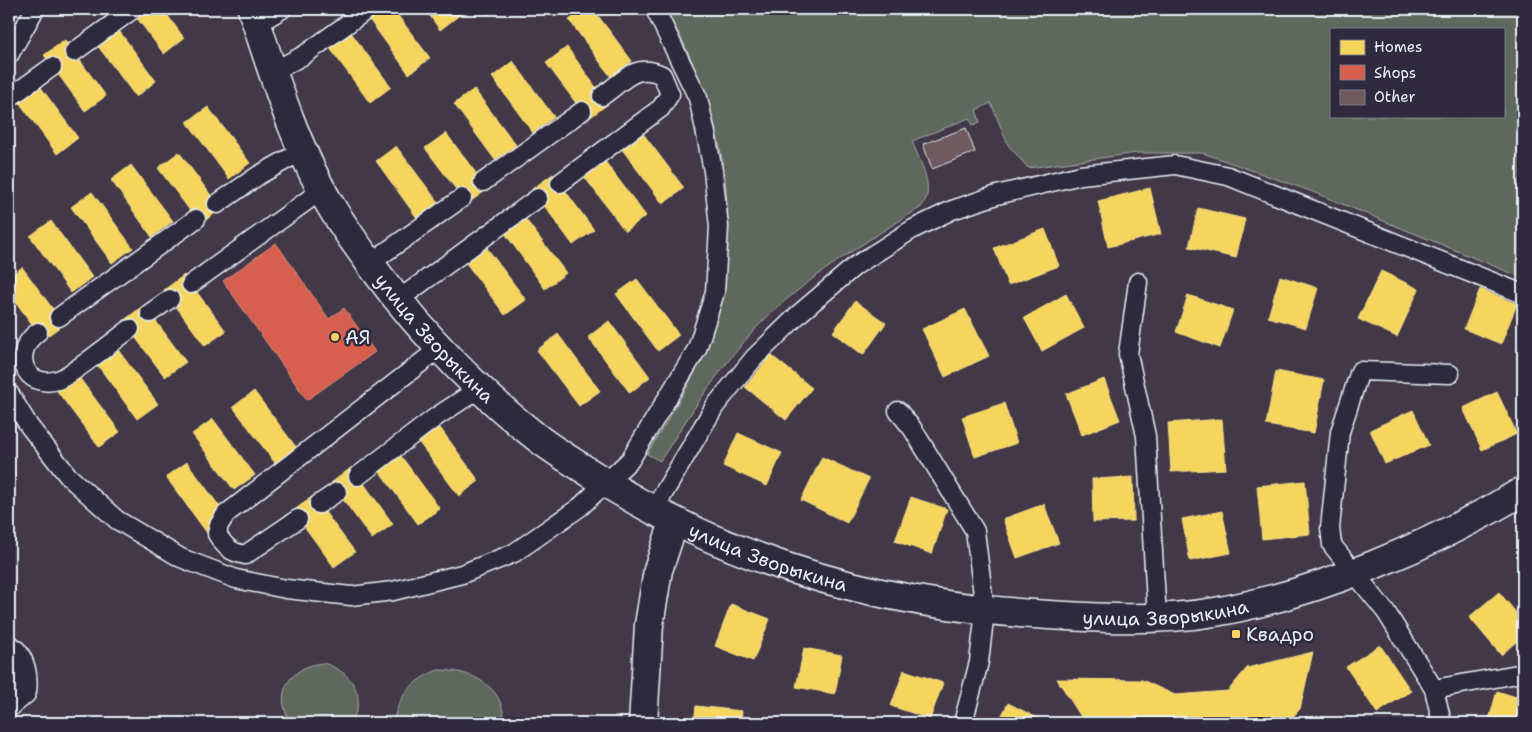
<svg xmlns="http://www.w3.org/2000/svg" width="1532" height="732" font-family="'Shantell Sans',sans-serif">
<rect width="100%" height="100%" fill="#423847"/>
<filter id="ink" filterUnits="userSpaceOnUse"><feTurbulence type="fractalNoise" baseFrequency=".02" numOctaves="2"/><feDisplacementMap in="SourceGraphic" scale="10" xChannelSelector="R" yChannelSelector="G"/><feConvolveMatrix kernelMatrix="1 2 1 2 8 2 1 2 1" color-interpolation-filters="sRGB"/></filter>
<g filter="url(#ink)">
<g fill="#5f685c" stroke="#a4acaa" fill-rule="evenodd">
<path d="M665 9H1523V278L1313 192 1203 153H1137L1028 168 1008 145 991 103 976 110 980 122 973 125 969 118 912 141C919 161 938 190 920 208 868 240 800 282 758 326 720 367 690 414 660 461L647 454C663 427 681 400 695 372 700 362 703 351 707 340 748 228 725 110 665 9ZM1331 29H1503V116H1331Z"/>
<path d="M323 663C350 670 371 698 349 723H291C272 694 290 666 323 663Z"/>
<path d="M438 670C470 670 505 685 504 723H393C399 695 411 681 438 670Z"/>
</g>
<g fill="#f6d55c" stroke="#f2dd8b">
<path d="M130 9H163L184 38 164 54Z"/>
<path d="M380 9H393L430 58 409 74 368 18Z"/>
<path d="M425 9H457L461 14 440 30Z"/>
<path d="M482 9H496L487 15Z"/>
<path d="M585 9H593L632 61 611 77 569 20Z"/>
<path d="M115 25 156 81 136 97 94 41Z"/>
<path d="M350 31 391 87 370 103 329 47Z"/>
<path d="M65 40 106 96 85 111 44 55Z"/>
<path d="M567 47 608 104 588 119 546 63Z"/>
<path d="M513 61 554 117 533 133 492 77Z"/>
<path d="M37 82 78 138 57 154 16 98Z"/>
<path d="M474 89 516 145 495 160 454 104Z"/>
<path d="M208 107 250 163 229 179 187 122Z"/>
<path d="M642 132 684 188 663 204 621 148Z"/>
<path d="M446 133 488 189 467 204 425 148Z"/>
<path d="M396 146 438 202 417 218 376 161Z"/>
<path d="M179 152 221 209 200 224 158 168Z"/>
<path d="M604 160 646 216 625 231 583 175Z"/>
<path d="M131 165 173 221 152 237 111 180Z"/>
<path d="M553 174 594 230 573 245 532 189Z"/>
<path d="M1150 188 1161 234 1108 247 1098 201Z"/>
<path d="M92 192 133 248 112 263 71 207Z"/>
<path d="M1198 208 1245 219 1236 258 1189 247Z"/>
<path d="M524 217 566 273 545 289 504 232Z"/>
<path d="M51 221 92 277 71 293 30 236Z"/>
<path d="M1045 229 1059 266 1008 285 994 248Z"/>
<path d="M484 244 526 300 505 315 463 259Z"/>
<path d="M22 267 64 324 43 339 9 293V278Z"/>
<path d="M1381 271 1419 289 1397 337 1358 319Z"/>
<path d="M184 275 226 331 205 346 164 290Z"/>
<path d="M1280 276 1318 288 1306 328 1268 317Z"/>
<path d="M637 279 679 335 658 351 616 294Z"/>
<path d="M1480 289 1517 304 1501 344 1464 329Z"/>
<path d="M1066 294 1084 328 1042 351 1024 318Z"/>
<path d="M1188 295 1233 310 1220 348 1176 332Z"/>
<path d="M855 301 886 323 863 355 833 332Z"/>
<path d="M144 305 186 362 165 377 123 321Z"/>
<path d="M965 309 989 356 945 377 922 329Z"/>
<path d="M609 321 650 377 630 393 588 337Z"/>
<path d="M558 334 600 391 579 406 537 350Z"/>
<path d="M116 347 158 404 137 419 96 363Z"/>
<path d="M771 355 812 388 786 420 745 387Z"/>
<path d="M1276 371 1324 380 1314 433 1266 425Z"/>
<path d="M78 376 120 432 99 447 57 391Z"/>
<path d="M1104 379 1120 420 1082 435 1066 394Z"/>
<path d="M254 391 296 447 275 463 233 407Z"/>
<path d="M1497 392 1517 434 1482 450 1463 408Z"/>
<path d="M1004 403 1017 443 975 457 962 417Z"/>
<path d="M1413 410 1429 445 1385 464 1370 430Z"/>
<path d="M213 419 255 475 234 490 192 434Z"/>
<path d="M1222 419 1226 469 1171 472 1168 423Z"/>
<path d="M438 425 479 481 459 496 417 440Z"/>
<path d="M738 433 782 453 767 486 723 466Z"/>
<path d="M398 452 440 509 418 524 377 468Z"/>
<path d="M822 457 869 479 847 523 801 500Z"/>
<path d="M187 462 228 518 207 533 166 477Z"/>
<path d="M352 467 393 524 372 539 331 483Z"/>
<path d="M1133 477 1134 521 1093 522 1092 479Z"/>
<path d="M1305 481 1310 534 1262 539 1257 486Z"/>
<path d="M313 496 355 552 334 567 293 511Z"/>
<path d="M911 497 947 509 932 554 895 541Z"/>
<path d="M1044 504 1059 543 1017 558 1003 519Z"/>
<path d="M1222 511 1231 553 1190 561 1182 519Z"/>
<path d="M1499 592 1523 621V636L1501 655 1469 617Z"/>
<path d="M731 604 770 619 753 661 715 646Z"/>
<path d="M1380 645 1411 691 1377 713 1346 667Z"/>
<path d="M804 648 842 655 835 694 796 687Z"/>
<path d="M1313 652 1300 709 1287 723H1085L1057 679 1142 680 1175 695 1228 691 1247 668Z"/>
<path d="M904 670 943 683 930 719 891 706Z"/>
<path d="M1497 691 1523 699V723H1488Z"/>
<path d="M1008 703 1043 721 1042 723H998Z"/>
<path d="M696 706 742 711 741 723H694Z"/>
</g>
<path fill="#d6604d" stroke="#db8c80" d="M276 243 329 319 344 308 375 352 307 400 223 281Z"/>
<path fill="#6f5a5e" stroke="#e8f1f8" d="M966 128 975 152 932 169 923 144Z"/>
<g fill="none" stroke-linecap="round" stroke-linejoin="round">
<g stroke="#e8f1f8" stroke-width="21">
<g id="service">
<path d="M257 24 282 9"/>
<path d="M74 52 132 10"/>
<path d="M9 55 35 9"/>
<path d="M272 72 304 55 368 9"/>
<path d="M9 98 52 67"/>
<path d="M483 182 582 111"/>
<path d="M560 183 661 108 670 94 662 75C635 62 624 81 602 96"/>
<path d="M217 204 259 175 304 150"/>
<path d="M370 263 462 198"/>
<path d="M1138 282 1128 354 1146 436 1157 618"/>
<path d="M191 284 322 190"/>
<path d="M398 300 538 198"/>
<path d="M150 313 170 299"/>
<path d="M59 317 196 219"/>
<path d="M38 332C11 351 23 390 58 380 72 375 115 340 130 329"/>
<path d="M9 393 29 426 69 477 117 520 181 558 236 579 286 589 351 596 393 591 462 574 514 553 580 507 630 460 697 349 715 292 719 227 713 171 705 129 698 98 655 9"/>
<path d="M898 411 912 428 975 531 985 611 979 662 963 723"/>
<path d="M358 476 436 417 480 388"/>
<path d="M319 504 337 492"/>
<path d="M653 511 715 406 754 358 800 313 855 266 913 229 952 210 997 195 1081 175 1175 165 1228 176 1523 294"/>
<path d="M298 519 245 555C230 552 225 547 217 534L219 525 226 514 440 348"/>
<path d="M1434 689 1523 673"/>
<path d="M1442 723 1434 689 1386 612 1332 545 1330 528 1340 432 1360 371 1450 374"/>
</g>
</g>
<g stroke="#e8f1f8" stroke-width="31">
<g id="minor">
<path id="s1" d="M252 9C274 77 297 152 335 213 389 296 457 375 535 436 551 449 570 460 587 471 722 559 875 604 1034 614 1094 618 1156 622 1215 612 1318 594 1434 544 1523 491"/>
<path d="M9 650C21 659 24 677 22 691L9 702"/>
<path d="M643 723 649 625 658 570 674 522"/>
</g>
</g>
<use href="#service" stroke="#2f2a3d" stroke-width="18"/>
<use href="#minor" stroke="#2f2a3d" stroke-width="28"/>
</g>
</g>
<g fill="#ffd166" stroke="#2f2a3d" stroke-width="2">
<circle cx="335" cy="337" r="5"/>
<rect x="1231" y="629" width="10" height="10" rx="2.5"/>
</g>
<g text-anchor="middle" dominant-baseline="central" stroke-width="5" stroke-linejoin="round" paint-order="stroke">
<g font-size="19" fill="#e8f1f8" stroke="#2f2a3d" text-anchor="start">
<text x="345" y="337">АЯ</text>
<text x="1246" y="634">Квадро</text>
</g>
<g font-size="19" fill="#e8f1f8" stroke="#2f2a3d">
<text stroke="none"><textPath href="#s1" startOffset="381">улица Зворыкина</textPath></text>
<text stroke="none"><textPath href="#s1" startOffset="786">улица Зворыкина</textPath></text>
<text stroke="none"><textPath href="#s1" startOffset="1191">улица Зворыкина</textPath></text>
</g>
</g>
<rect width="1532" height="732" fill="none" stroke="#2f2a3d" stroke-width="30"/>
<rect x="15" y="15" width="1502" height="702" fill="none" stroke="#e8f1f8" stroke-width="2" filter="url(#ink)"/>
<rect x="1330" y="28" width="175" height="90" fill="#2f2a3d" stroke="#797a88"/>
<rect x="1340" y="40" width="25" height="15" fill="#f6d55c" stroke="#797a88"/>
<text x="1374" y="52" font-size="15" fill="#e8f1f8">Homes</text>
<rect x="1340" y="65" width="25" height="15" fill="#d6604d" stroke="#797a88"/>
<text x="1374" y="78" font-size="15" fill="#e8f1f8">Shops</text>
<rect x="1340" y="90" width="25" height="15" fill="#6f5a5e" stroke="#797a88"/>
<text x="1374" y="102" font-size="15" fill="#e8f1f8">Other</text>
</svg>
